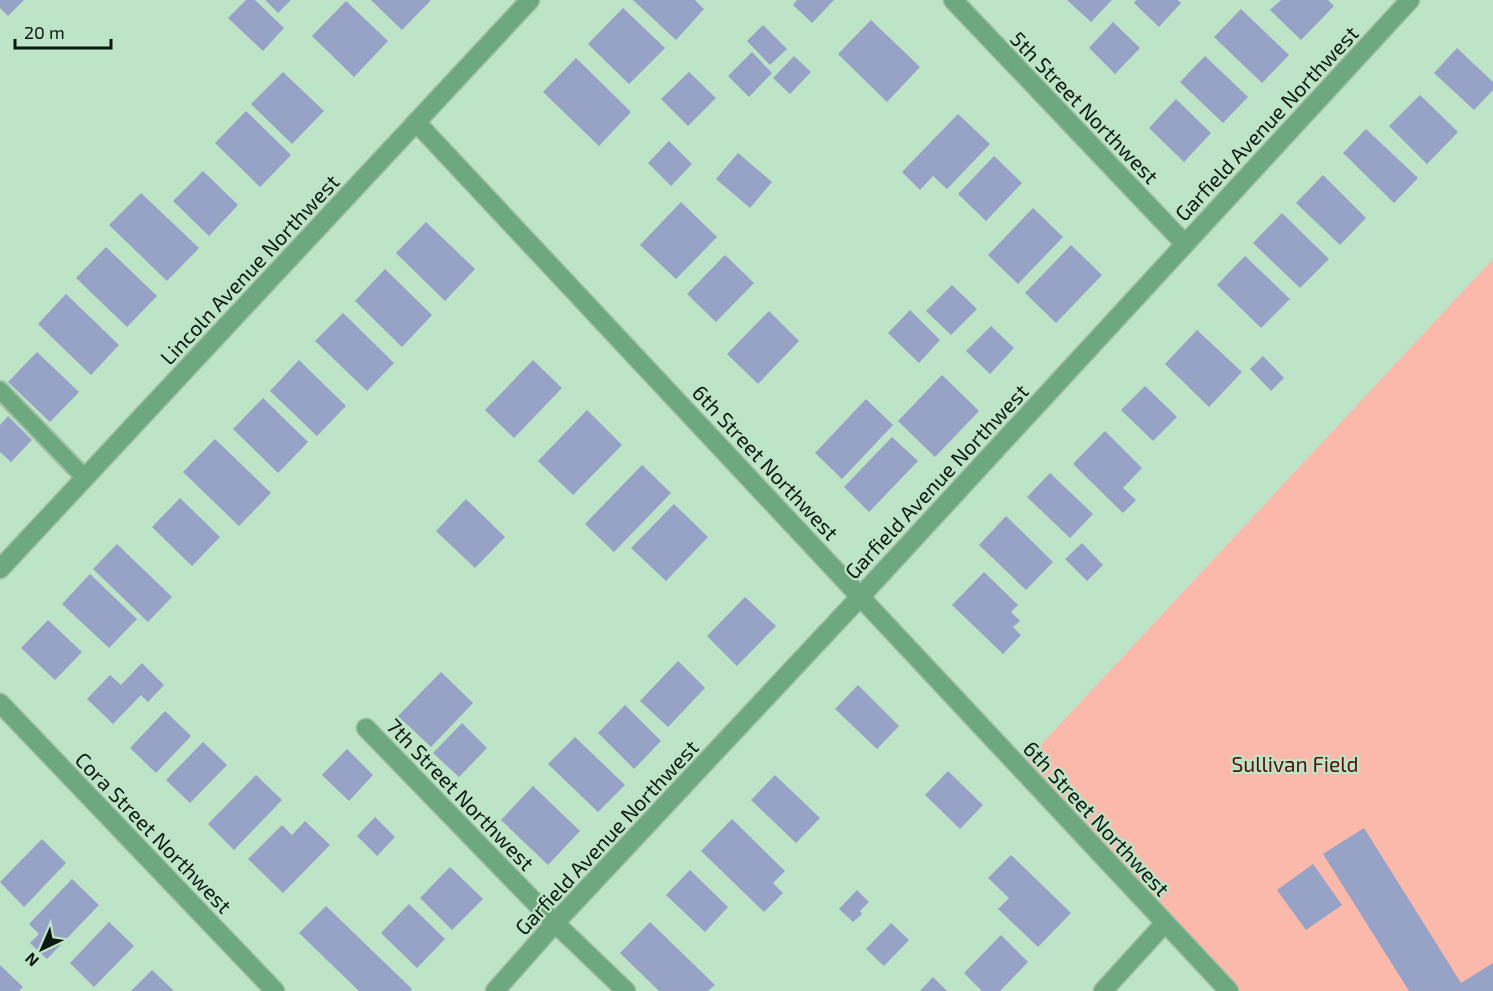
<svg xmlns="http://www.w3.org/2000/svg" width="1493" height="991" font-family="'Exo 2',sans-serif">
<rect width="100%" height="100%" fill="#bee4c7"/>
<path fill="#fab9ab" d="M1493 259V991H1238L1023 764Z"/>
<g fill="#97a2c7">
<path d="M0 0H24L8 16 0 8Z"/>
<path d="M246 0H255L284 28 263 51 228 18Z"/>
<path d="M265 0H291L278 13Z"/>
<path d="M371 0H431L402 30Z"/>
<path d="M633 0H695L704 9 676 40Z"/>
<path d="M797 0H834L812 23 793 5Z"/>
<path d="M1067 0H1112L1091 22Z"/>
<path d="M1136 0H1178L1181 3 1159 27 1134 3Z"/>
<path d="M1281 0H1328L1334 6 1301 40 1270 10Z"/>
<path d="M346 1 388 41 354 77 312 36Z"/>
<path d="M623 8 665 48 629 84 588 44Z"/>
<path d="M1241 9 1289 55 1262 83 1214 37Z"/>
<path d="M871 20 920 67 887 102 838 54Z"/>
<path d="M1113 22 1140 48 1115 74 1089 48Z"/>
<path d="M763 25 787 49 770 65 747 41Z"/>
<path d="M1457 48 1493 82V90L1474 110 1434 73Z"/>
<path d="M752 52 772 73 749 97 728 76Z"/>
<path d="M794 56 811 72 790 94 773 78Z"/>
<path d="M1205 56 1248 97 1223 123 1180 82Z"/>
<path d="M576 58 631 112 599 146 543 92Z"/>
<path d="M283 72 324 111 292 144 251 104Z"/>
<path d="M689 72 716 98 688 126 661 99Z"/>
<path d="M1420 95 1458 132 1427 164 1389 126Z"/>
<path d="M1176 99 1211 133 1184 162 1149 128Z"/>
<path d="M246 111 291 155 260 187 215 143Z"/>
<path d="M958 114 990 144 947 189 933 176 920 190 902 172Z"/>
<path d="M1366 129 1418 178 1394 203 1343 153Z"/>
<path d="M669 141 692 164 671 186 648 163Z"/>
<path d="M738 153 772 182 750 208 716 179Z"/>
<path d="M994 156 1022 183 986 221 958 194Z"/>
<path d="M203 171 238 205 209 236 173 201Z"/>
<path d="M1323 175 1366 218 1340 245 1296 203Z"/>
<path d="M141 193 199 248 167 281 109 225Z"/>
<path d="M681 202 717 237 676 279 640 245Z"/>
<path d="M1033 208 1063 237 1018 284 988 255Z"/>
<path d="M1282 213 1329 259 1300 288 1253 243Z"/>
<path d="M426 222 475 269 445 301 396 253Z"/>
<path d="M1071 245 1102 275 1056 323 1025 293Z"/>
<path d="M106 247 157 296 127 327 76 278Z"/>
<path d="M725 255 754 283 716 322 687 294Z"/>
<path d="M1245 256 1290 299 1261 328 1217 285Z"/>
<path d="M385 269 432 315 402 347 355 301Z"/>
<path d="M952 285 977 309 951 335 926 311Z"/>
<path d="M66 294 119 345 91 375 38 324Z"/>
<path d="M910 310 940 340 919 363 888 333Z"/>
<path d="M769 311 799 341 758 384 727 354Z"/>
<path d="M343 313 394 363 367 391 315 341Z"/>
<path d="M991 326 1014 348 990 374 966 351Z"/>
<path d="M1197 330 1242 372 1209 407 1165 364Z"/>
<path d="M37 352 79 392 50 422 8 382Z"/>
<path d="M1263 356 1284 378 1271 391 1250 369Z"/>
<path d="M299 360 346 406 317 436 270 391Z"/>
<path d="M533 360 562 388 514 438 485 410Z"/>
<path d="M942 375 979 411 935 457 898 421Z"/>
<path d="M1145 386 1177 417 1153 441 1121 410Z"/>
<path d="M263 398 308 442 278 473 233 429Z"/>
<path d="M866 399 893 425 842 479 815 453Z"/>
<path d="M587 410 622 445 573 495 538 461Z"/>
<path d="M8 416 32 440 11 462 0 452V425Z"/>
<path d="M1105 431 1142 468 1123 488 1136 500 1123 513 1073 464Z"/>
<path d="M892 437 918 461 869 512 844 487Z"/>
<path d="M215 439 271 493 239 526 183 472Z"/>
<path d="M642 465 671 493 614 552 585 524Z"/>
<path d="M1050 473 1093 514 1070 538 1027 497Z"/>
<path d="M180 498 220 537 192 566 152 527Z"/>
<path d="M466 499 505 537 475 568 436 531Z"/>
<path d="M674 504 708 537 666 581 631 548Z"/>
<path d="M1006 516 1053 562 1026 590 979 545Z"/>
<path d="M1082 543 1103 565 1087 581 1065 559Z"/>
<path d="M117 544 172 597 148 622 93 569Z"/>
<path d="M984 572 1018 605 1011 612 1020 621 1013 627 1021 635 1003 654 952 605Z"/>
<path d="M90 574 137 619 109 648 62 604Z"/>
<path d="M745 597 776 626 737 666 707 636Z"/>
<path d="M48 620 82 652 55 680 21 648Z"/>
<path d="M678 661 705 688 668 727 640 701Z"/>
<path d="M142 663 164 685 148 702 141 695 113 724 87 699 110 675 121 685Z"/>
<path d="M441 672 473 703 431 747 398 716Z"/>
<path d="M858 685 899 726 877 749 835 709Z"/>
<path d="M625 705 661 741 634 769 598 733Z"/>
<path d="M165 711 191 736 156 773 130 748Z"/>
<path d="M462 723 487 748 459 777 433 753Z"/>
<path d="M575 737 625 785 598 812 548 764Z"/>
<path d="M203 742 227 765 190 803 166 780Z"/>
<path d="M347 749 373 775 349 801 322 775Z"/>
<path d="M948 771 983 805 960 829 925 795Z"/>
<path d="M256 775 282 800 234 850 208 824Z"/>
<path d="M775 775 820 818 796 843 751 800Z"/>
<path d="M533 786 580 831 548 865 501 820Z"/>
<path d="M375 817 395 837 377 856 357 836Z"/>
<path d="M732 819 785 871 773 883 783 893 764 912 701 851Z"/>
<path d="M305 821 330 845 283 893 248 859 282 825 292 835Z"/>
<path d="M1364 828 1461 983 1493 963V991H1409L1323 854Z"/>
<path d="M42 839 66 863 24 907 0 882Z"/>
<path d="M1011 855 1071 913 1038 947 998 909 1009 898 988 878Z"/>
<path d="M1313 864 1342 905 1306 930 1277 890Z"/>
<path d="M450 867 483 899 452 930 420 898Z"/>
<path d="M690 870 728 907 705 932 666 895Z"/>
<path d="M72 879 99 905 47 959 30 943 39 934 29 924Z"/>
<path d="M857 890 869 902 860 911 862 914 853 922 839 909Z"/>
<path d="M409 904 445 939 417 968 381 933Z"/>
<path d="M326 906 412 989 410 991H359L299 933Z"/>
<path d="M109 922 134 946 94 987 70 963Z"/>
<path d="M650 922 715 985 708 991H659L620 953Z"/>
<path d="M891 923 909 940 884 966 866 949Z"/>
<path d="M1001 935 1028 962 1000 991H982L964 973Z"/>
<path d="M0 965 23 987 19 991H0Z"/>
<path d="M152 970 174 991H131Z"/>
<path d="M933 977 947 991H920Z"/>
</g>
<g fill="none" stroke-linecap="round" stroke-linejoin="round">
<g stroke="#9ebfa6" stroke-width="20">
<path id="service" d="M0 390 85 478"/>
</g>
<g stroke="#9ebfa6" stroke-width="21">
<g id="minor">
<path d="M953 0 1185 244"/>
<path d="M416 122 1229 991"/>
<path d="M0 569 530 0"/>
<path d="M0 703 275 991"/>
<path d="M366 728 555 923 626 991"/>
<path d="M495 991 555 923 861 596 1410 0"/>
<path d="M1103 991 1164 924"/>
</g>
</g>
<use href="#service" stroke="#6ea87f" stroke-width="16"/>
<use href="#minor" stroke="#6ea87f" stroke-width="18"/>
</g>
<g text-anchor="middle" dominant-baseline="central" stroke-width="4.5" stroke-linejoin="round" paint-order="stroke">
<g font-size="21" fill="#0c1910" stroke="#bee4c7">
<text transform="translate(1085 107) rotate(46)">5th Street Northwest</text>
<text transform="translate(1266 123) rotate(-47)">Garfield Avenue Northwest</text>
<text transform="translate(249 269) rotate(-47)">Lincoln Avenue Northwest</text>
<text transform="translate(766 462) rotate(47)">6th Street Northwest</text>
<text transform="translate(936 481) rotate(-47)">Garfield Avenue Northwest</text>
<text transform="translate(461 794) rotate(46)">7th Street Northwest</text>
<text transform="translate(1097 818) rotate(47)">6th Street Northwest</text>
<text transform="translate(154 832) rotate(46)">Cora Street Northwest</text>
<text transform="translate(606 837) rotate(-47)">Garfield Avenue Northwest</text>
</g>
<g font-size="21" fill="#511005" stroke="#bee4c7">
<text x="1295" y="763">Sullivan Field</text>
</g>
</g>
<g transform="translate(42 949) rotate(224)" stroke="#bee4c7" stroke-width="4.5" paint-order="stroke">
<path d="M0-4.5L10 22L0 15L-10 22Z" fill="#0c1910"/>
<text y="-9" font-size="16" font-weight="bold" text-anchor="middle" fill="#0c1910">N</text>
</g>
<path d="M15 39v9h96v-9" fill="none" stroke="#0c1910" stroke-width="3"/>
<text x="24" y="39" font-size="18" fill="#0c1910" stroke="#bee4c7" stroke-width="4.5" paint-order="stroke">20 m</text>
</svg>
